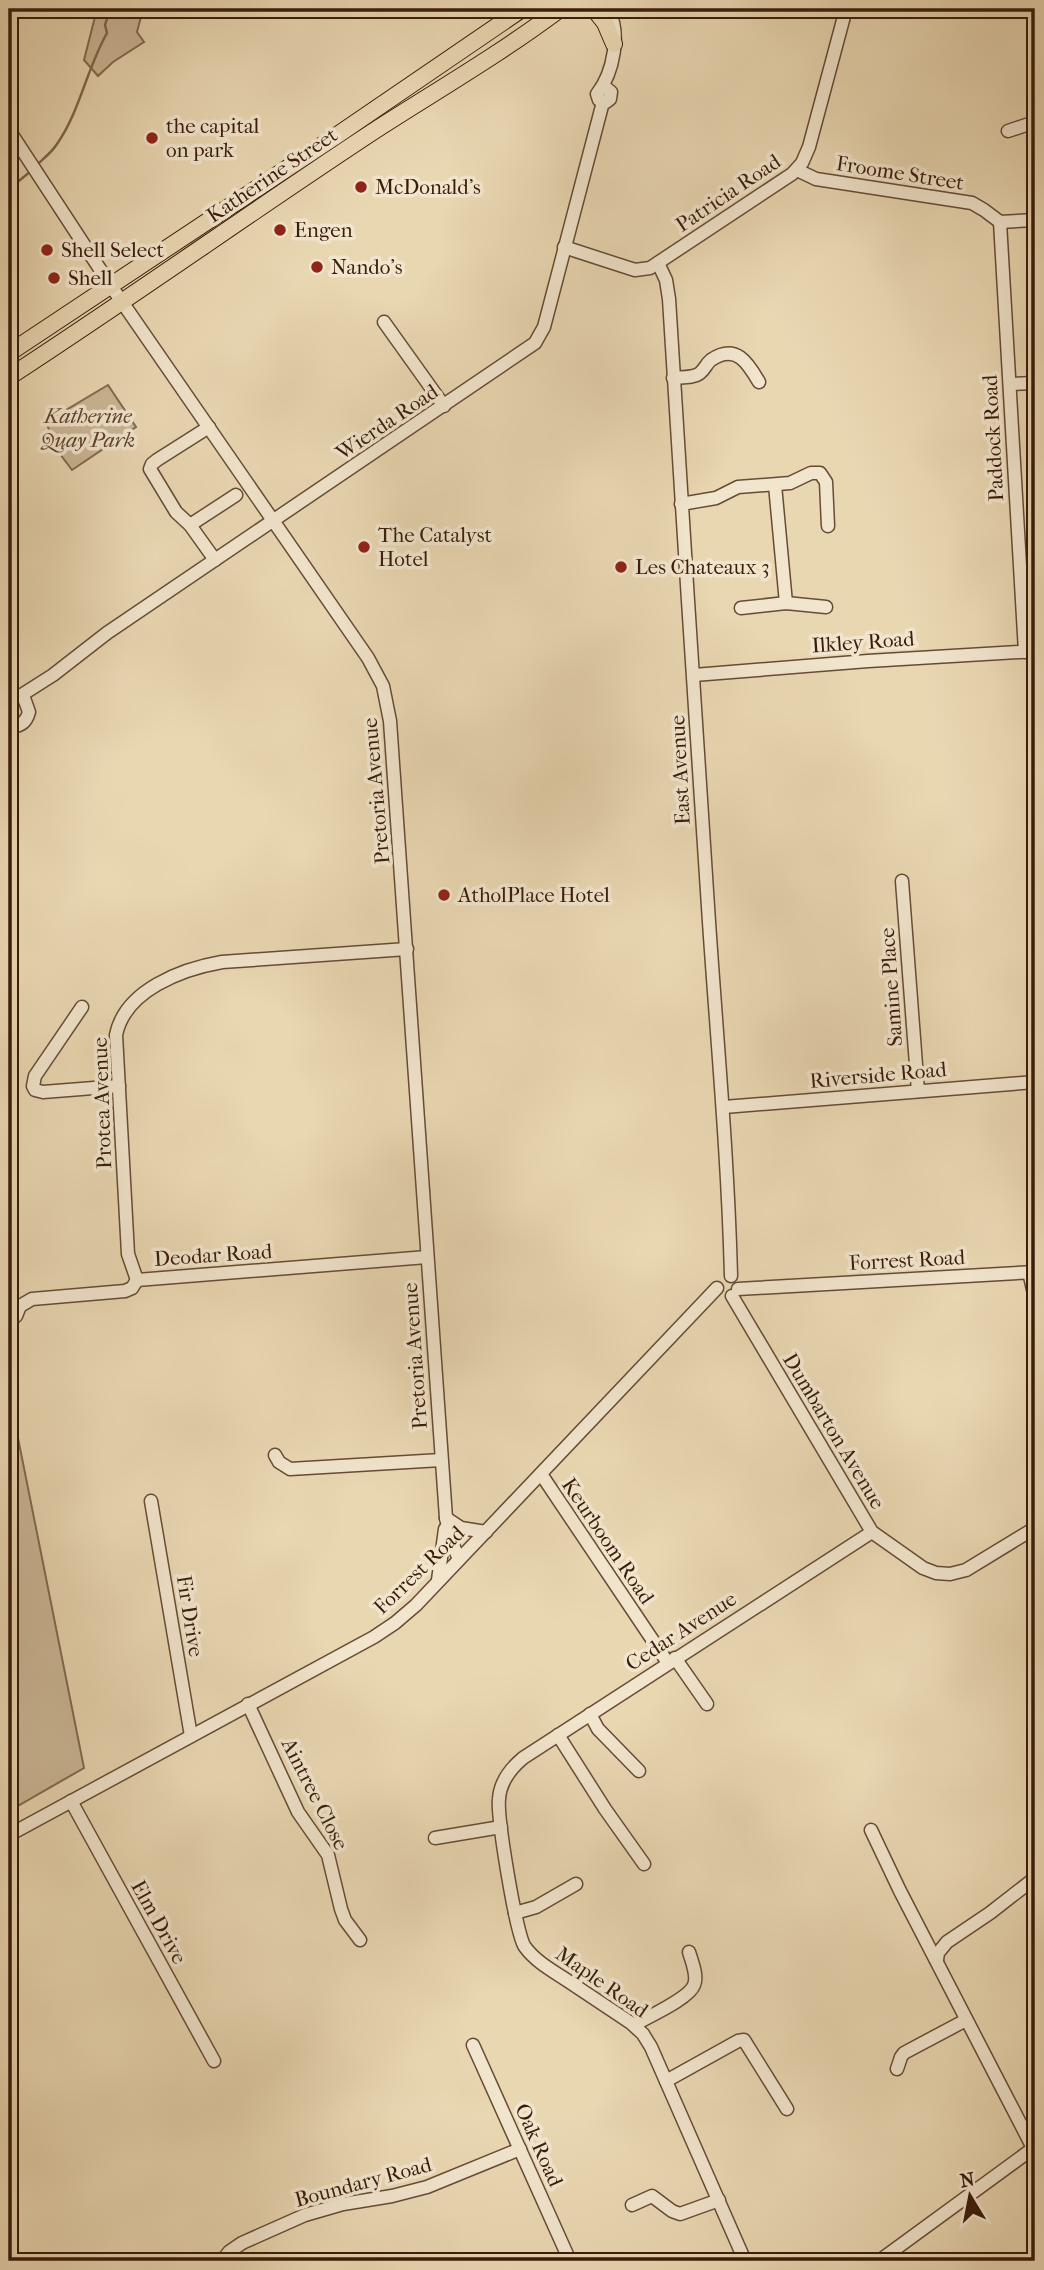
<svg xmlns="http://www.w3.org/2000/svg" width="1044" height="2270" font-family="'IM FELL French Canon',serif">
<rect width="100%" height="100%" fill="#e9d7b2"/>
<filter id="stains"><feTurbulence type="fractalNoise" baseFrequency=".00286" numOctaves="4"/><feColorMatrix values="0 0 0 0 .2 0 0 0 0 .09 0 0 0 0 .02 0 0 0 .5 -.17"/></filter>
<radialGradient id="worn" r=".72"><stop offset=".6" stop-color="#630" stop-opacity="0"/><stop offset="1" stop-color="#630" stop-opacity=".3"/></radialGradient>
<g fill="#cbb796" stroke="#826a50" stroke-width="2">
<path d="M97 9H143L137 32 144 42 113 62 98 76 84 60Z"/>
<path d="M108 385 136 427 72 470 57 450 46 422Z"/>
<path d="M9 1393 84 1768 9 1811Z"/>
</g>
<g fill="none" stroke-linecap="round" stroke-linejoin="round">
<g stroke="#80664d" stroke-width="2.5">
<path d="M38 164C44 158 52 152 57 144 80 111 87 68 107 33L105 25 110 9"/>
<path d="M9 189 31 171"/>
</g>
<g stroke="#664b35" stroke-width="15">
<g id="minor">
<path d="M601 89 606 88 611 92 610 99 606 102 599 100 597 94C614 72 621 33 608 9"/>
<path d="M9 130 111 286 368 658 383 686 390 721 446 1518 452 1543 459 1559"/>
<path d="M1008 131 1035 122"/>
<path d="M797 170 816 179 972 203 984 210 1000 222 1035 220"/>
<path d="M1000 222 1025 652"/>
<path d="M564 247 635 270 650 268 792 174 802 163 809 147 846 9"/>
<path d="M658 263 666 280 669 299C682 507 695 714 709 922 717 1040 728 1158 731 1276"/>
<path d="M384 322 444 406"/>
<path d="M673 378C681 377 694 378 700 373 705 369 706 364 711 360 736 343 748 363 759 382"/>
<path d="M1010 384 1035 383"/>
<path d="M209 427 157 460 152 464 150 469 176 512 190 525 215 560"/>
<path d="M775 485 786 603"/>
<path d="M681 504 716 498 738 487 790 483 811 473H820L826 482 828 526"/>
<path d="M190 525 236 495"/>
<path d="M741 608 786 603 826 607"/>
<path d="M694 675 868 661 1035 651"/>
<path d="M9 695 14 694 24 698 29 712C26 723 19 727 9 726"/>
<path d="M20 696 53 675 107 633 535 343 544 327 603 102"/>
<path d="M902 881 918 1091"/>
<path d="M82 1007 35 1076 33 1086 35 1090 43 1092 119 1086"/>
<path d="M724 1107 1035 1082"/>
<path d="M1029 1272 1035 1298"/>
<path d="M137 1280 128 1254 116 1035C125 990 182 969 222 962L407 949"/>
<path d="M137 1280 427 1257"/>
<path d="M738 1289 1035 1272"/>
<path d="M732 1296 872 1532 923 1568 936 1573 950 1574 966 1570 1035 1528"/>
<path d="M16 1316 20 1306 32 1299 125 1291 132 1288 137 1280"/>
<path d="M275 1455 279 1462 290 1469 441 1460"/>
<path d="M541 1474 668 1663"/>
<path d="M151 1501 191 1736"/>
<path d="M446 1518 461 1528 486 1532"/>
<path d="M438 1580 445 1529"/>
<path d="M675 1658 707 1704"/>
<path d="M248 1704 298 1812 328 1855 341 1909 345 1920 360 1940"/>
<path d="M590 1714 598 1729 639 1771"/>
<path d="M558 1735 605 1809 644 1864"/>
<path d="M71 1801 214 2061"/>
<path d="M871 1830 900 1891 1033 2148"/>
<path d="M9 1835 374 1637 395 1623 416 1605 717 1288"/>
<path d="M435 1838 501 1827"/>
<path d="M515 1913 536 1907 576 1884"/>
<path d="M937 1960 938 1953 947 1942 990 1913 1035 1878"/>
<path d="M634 2025C647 2017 689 1999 694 1985 698 1976 692 1962 689 1952"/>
<path d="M473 2045 570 2261"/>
<path d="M897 2069 901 2057 904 2053 966 2020"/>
<path d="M666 2081 738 2041 744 2040 787 2109"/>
<path d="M632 2205 652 2196 672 2211 680 2214 719 2200"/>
<path d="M222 2261 229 2252 242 2243 305 2215 343 2204 392 2196 427 2187 520 2149"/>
<path d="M745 2261 651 2047 643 2034 631 2023C610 2009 589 1995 568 1981 553 1971 536 1962 525 1947 516 1935 497 1817 499 1799 500 1782 510 1769 523 1758L872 1532"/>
<path d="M879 2261 1035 2147"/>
</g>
</g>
<g stroke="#3a1c0b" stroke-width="18">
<g id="major">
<path d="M594 9 605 23 614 44"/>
<path d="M9 353 336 136 522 9"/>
<path d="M9 377C132 297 251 212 374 131 436 91 500 54 560 9"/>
</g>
</g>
<use href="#minor" stroke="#f1e5cd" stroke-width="12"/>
<use href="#major" stroke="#e9d7b2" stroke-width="16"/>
</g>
<g fill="#8f2418" stroke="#f1e5cd" stroke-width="2.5">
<circle cx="152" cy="138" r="7"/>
<circle cx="361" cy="187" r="7"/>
<circle cx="280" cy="230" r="7"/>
<circle cx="47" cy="250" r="7"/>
<circle cx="317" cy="267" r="7"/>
<circle cx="54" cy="278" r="7"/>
<circle cx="364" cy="547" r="7"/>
<circle cx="621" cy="567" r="7"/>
<circle cx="444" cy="895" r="7"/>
</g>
<g text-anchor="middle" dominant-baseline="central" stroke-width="7" stroke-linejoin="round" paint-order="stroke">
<g font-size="21" fill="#3a1c0b" stroke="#f1e5cd" text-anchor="start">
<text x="166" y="126">the capital<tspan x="166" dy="24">on park</tspan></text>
<text x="375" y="187">McDonald's</text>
<text x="294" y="230">Engen</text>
<text x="61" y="250">Shell Select</text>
<text x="331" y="267">Nando's</text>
<text x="68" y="278">Shell</text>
<text x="378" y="535">The Catalyst<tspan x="378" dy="24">Hotel</tspan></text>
<text x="635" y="567">Les Chateaux 3</text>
<text x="458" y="895">AtholPlace Hotel</text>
</g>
<g font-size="21" fill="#3a1c0b" stroke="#f1e5cd">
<text transform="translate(900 173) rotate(9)">Froome Street</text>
<text transform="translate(272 175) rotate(-34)">Katherine Street</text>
<text transform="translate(728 193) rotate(-34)">Patricia Road</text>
<text transform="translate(387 422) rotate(-34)">Wierda Road</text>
<text transform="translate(993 438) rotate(-93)">Paddock Road</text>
<text transform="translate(863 642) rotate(-4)">Ilkley Road</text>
<text transform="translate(680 770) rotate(-93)">East Avenue</text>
<text transform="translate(376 791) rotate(-95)">Pretoria Avenue</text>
<text transform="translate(891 987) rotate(-94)">Samine Place</text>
<text transform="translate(878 1075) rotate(-5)">Riverside Road</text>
<text transform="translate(102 1103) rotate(-92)">Protea Avenue</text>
<text transform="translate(213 1255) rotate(-4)">Deodar Road</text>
<text transform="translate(907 1260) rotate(-3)">Forrest Road</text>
<text transform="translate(415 1356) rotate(-94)">Pretoria Avenue</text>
<text transform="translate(834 1431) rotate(59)">Dumbarton Avenue</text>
<text transform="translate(608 1541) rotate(56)">Keurboom Road</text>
<text transform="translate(419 1570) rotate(-44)">Forrest Road</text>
<text transform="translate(190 1616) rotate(81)">Fir Drive</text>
<text transform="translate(681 1631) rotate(-33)">Cedar Avenue</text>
<text transform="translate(315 1794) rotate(63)">Aintree Close</text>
<text transform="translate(159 1922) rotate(61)">Elm Drive</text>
<text transform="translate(602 1982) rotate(35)">Maple Road</text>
<text transform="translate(539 2145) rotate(66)">Oak Road</text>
<text transform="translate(363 2182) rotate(-15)">Boundary Road</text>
</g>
<g font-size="21" font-style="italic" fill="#5e432e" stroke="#f1e5cd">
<text x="88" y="416">Katherine<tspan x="88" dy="24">Quay Park</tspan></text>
</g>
</g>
<rect width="1044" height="2270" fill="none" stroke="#e9d7b2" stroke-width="35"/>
<rect x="10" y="10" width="1023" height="2249" fill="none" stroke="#3a1c0b" stroke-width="3.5"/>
<rect x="18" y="18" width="1009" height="2235" fill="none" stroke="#3a1c0b" stroke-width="2"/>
<g transform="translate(970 2196) rotate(350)" stroke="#f1e5cd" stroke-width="5" paint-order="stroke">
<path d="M0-5L12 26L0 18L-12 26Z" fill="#3a1c0b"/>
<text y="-10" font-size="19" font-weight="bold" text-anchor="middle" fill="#3a1c0b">N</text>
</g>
<rect width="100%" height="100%" filter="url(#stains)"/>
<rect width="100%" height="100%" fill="url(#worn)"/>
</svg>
